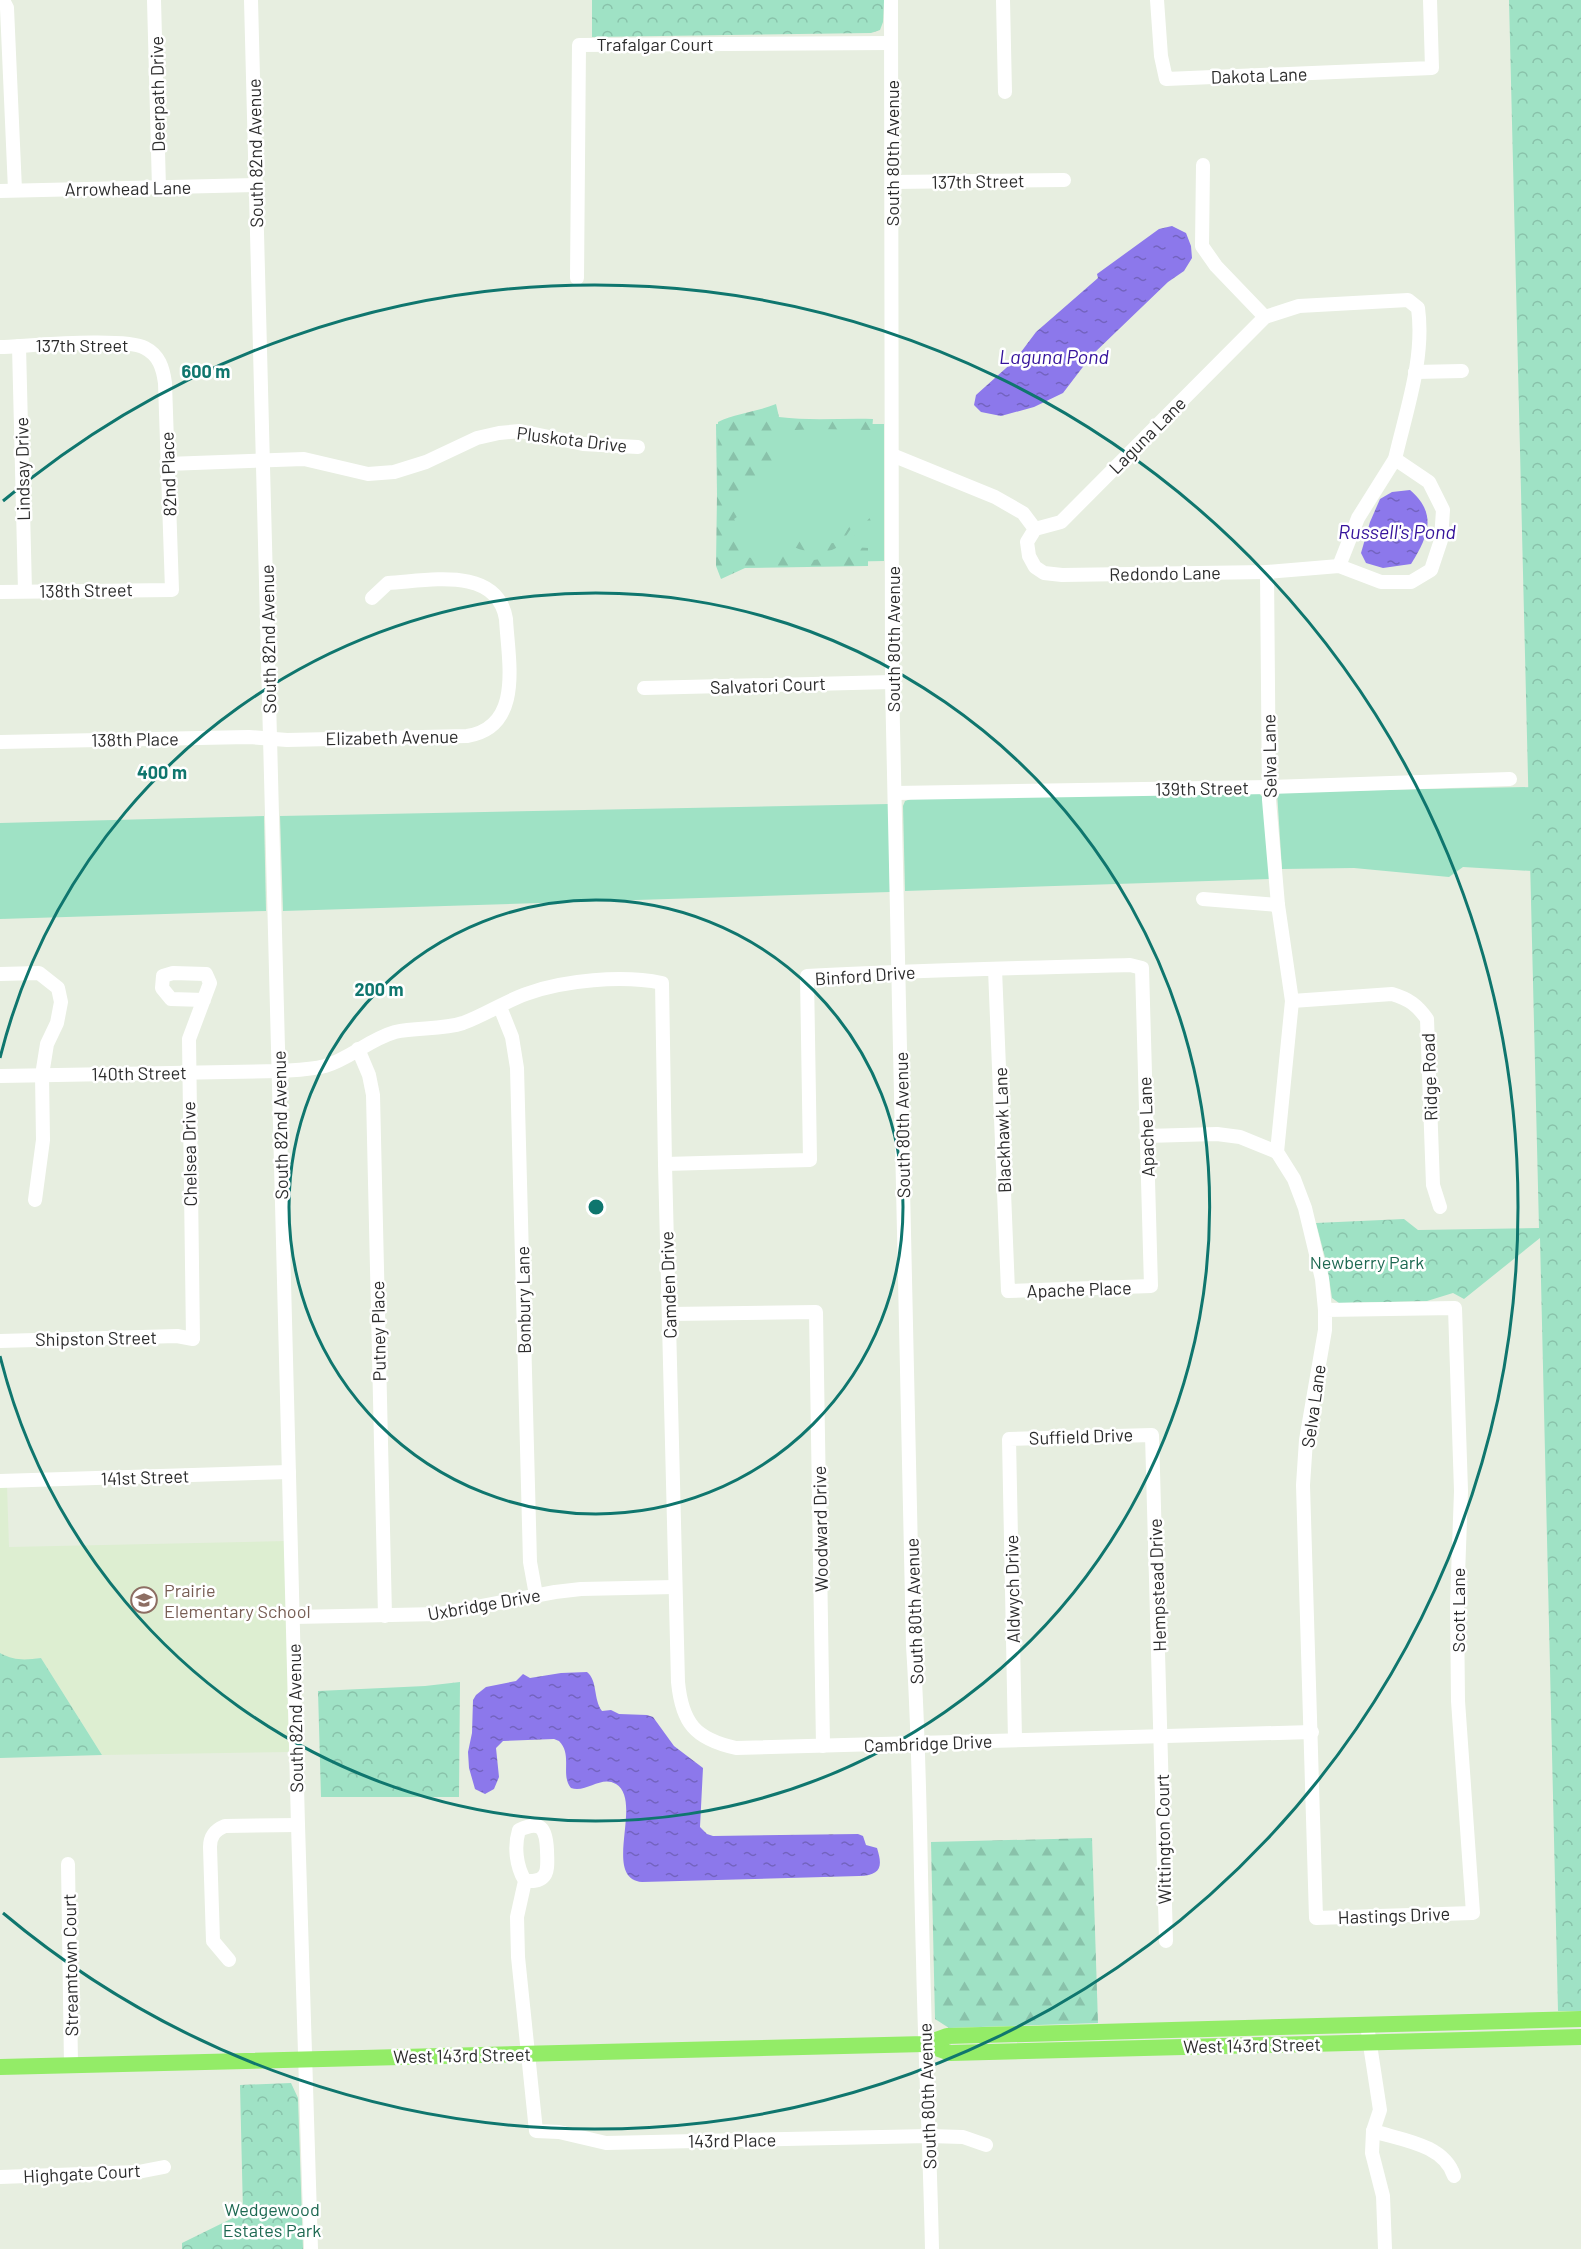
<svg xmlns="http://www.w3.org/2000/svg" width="1581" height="2249" font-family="Barlow,sans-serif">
<defs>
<pattern id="forest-firs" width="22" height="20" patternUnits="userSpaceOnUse" patternTransform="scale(1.5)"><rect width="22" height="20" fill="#9fe2c5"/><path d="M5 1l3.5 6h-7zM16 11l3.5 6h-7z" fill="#89c2aa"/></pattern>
<pattern id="park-crowns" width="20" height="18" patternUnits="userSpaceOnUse" patternTransform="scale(1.5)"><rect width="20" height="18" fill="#9fe2c5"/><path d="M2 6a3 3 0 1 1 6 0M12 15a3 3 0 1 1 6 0" fill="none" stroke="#89c2aa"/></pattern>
<pattern id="water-ripples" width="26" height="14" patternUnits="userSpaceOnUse" patternTransform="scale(1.5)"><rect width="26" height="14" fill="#8c78eb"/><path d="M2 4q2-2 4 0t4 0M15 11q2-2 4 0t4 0" fill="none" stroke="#7363bf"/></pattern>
</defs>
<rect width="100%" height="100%" fill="#e7eee0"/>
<path fill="#ddeed1" d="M7 1485 9 1547 286 1541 292 1752 102 1755 41 1658 23 1661 11 1659 0 1653V1486Z"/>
<g fill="#9fe2c5">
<path d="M716 424H884V561L718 564Z"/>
<path d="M1581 786V874L1463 867 1449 877 1354 868 1282 869 1277 792Z"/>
<path d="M1257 791 1265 800 1270 879 905 891 903 806 905 801 911 799Z"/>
<path d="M889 804 890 892 283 911 280 816Z"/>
<path d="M264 816 266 911 0 919V823Z"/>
</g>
<g fill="url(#forest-firs)">
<path d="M776 404 779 417C810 421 842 418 873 419L872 430 816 429 775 431 773 439 776 452 773 467 762 476 743 503 744 512 734 519 748 542 742 554 745 557 761 559 780 552H790L799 561C843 561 848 540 875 512L872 533 854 547 868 548V566L745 568 721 579 716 566 718 422C736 413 757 412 776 404Z"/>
<path d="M863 508C860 519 854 524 848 533 845 537 843 542 840 545 826 557 803 553 789 544V539L796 536C812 545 822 545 840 542L857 514Z"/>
<path d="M1092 1838 1098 2023 949 2028 935 2019 931 1842Z"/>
</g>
<g fill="url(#park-crowns)">
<path d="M592 0H884L883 22 880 30 871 33 592 37Z"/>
<path d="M1509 0H1581V2011H1558L1540 1238 1464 1299 1453 1293 1427 1301 1339 1303 1332 1298 1327 1265 1316 1223 1404 1219 1418 1230 1539 1228Z"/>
<path d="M0 1653C15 1661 25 1660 41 1658L102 1755 0 1758Z"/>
<path d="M460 1682 459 1797H321L318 1691 425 1686Z"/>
<path d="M291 2083 298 2098 303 2249H182V2243L243 2213 240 2085Z"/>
</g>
<g fill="url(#water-ripples)">
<path d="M1172 226 1186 233 1191 246 1192 258 1184 271 1168 282 1092 355 1063 393 1034 407 1001 416 981 412 974 405 976 395 1015 360 1036 332 1098 278 1097 274 1159 229Z"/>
<path d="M1410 490C1438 514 1428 537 1411 564L1383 568 1366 563 1361 553 1370 522 1380 499 1392 492Z"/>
<path d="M587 1672C598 1681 593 1699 602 1711L611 1710 619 1714 647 1715 653 1717 674 1746 703 1768 700 1827 707 1834 713 1836 858 1834 863 1836 866 1845 877 1848C883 1867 881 1875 859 1876L642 1882C601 1878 644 1801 616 1784 601 1775 587 1793 571 1788 560 1775 573 1755 559 1741L554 1739 503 1741 496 1748 499 1777 494 1789 485 1794 475 1789 469 1768 468 1752 472 1733 473 1700 476 1695 486 1687 516 1681 523 1674 530 1678 561 1673Z"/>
</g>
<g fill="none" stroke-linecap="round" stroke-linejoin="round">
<g stroke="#fff" stroke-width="14">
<path d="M3 0 7 8 15 190"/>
<path d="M154 0 159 188"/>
<path d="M251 0 298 1825 311 2249"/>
<path d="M891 0 892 682 913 1646C920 1750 920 1855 923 1959 925 2056 930 2152 932 2249"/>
<path d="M1003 0 1005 92"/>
<path d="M1157 0 1161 56 1166 79 1432 68 1430 0"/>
<path d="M1203 165 1202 246 1216 266 1265 317"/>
<path d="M892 182 1064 180"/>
<path d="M0 191 256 185"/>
<path d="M577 278 579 45 891 43"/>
<path d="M19 346 25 591"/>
<path d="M0 347C29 346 124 337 145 348 159 355 163 368 165 383L172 590 0 592"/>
<path d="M1415 372 1462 371"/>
<path d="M892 455 995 497 1023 513 1035 529 1061 522 1265 317 1299 306 1408 300 1418 308C1425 358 1406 411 1395 459L1429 482 1443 510 1441 540 1431 570 1411 582H1381L1339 566 1267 572 1062 575 1044 573 1035 567 1029 556 1027 542 1035 529"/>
<path d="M167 464 304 459 368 474 394 472 426 462 477 438 499 433 520 431 583 444 638 447"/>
<path d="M1339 566 1358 518 1395 459"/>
<path d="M1267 572 1269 800 1278 905 1292 1001 1277 1152 1294 1179 1305 1208 1322 1279 1325 1310V1330L1306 1440 1303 1485 1316 1918 1473 1913 1458 1701 1457 1604 1461 1491 1455 1308 1325 1310"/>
<path d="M644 688 892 682"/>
<path d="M0 742 249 737 287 740 467 736C524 727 508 660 506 619 497 565 427 581 388 583L372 598"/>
<path d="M895 793 1270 787 1510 779"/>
<path d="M1203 899 1278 905"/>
<path d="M0 974 39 973 58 988 61 1002 57 1023 47 1044 42 1075 43 1140 35 1200"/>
<path d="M1292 1001 1392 994C1409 999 1417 1005 1427 1019L1433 1185 1440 1207"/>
<path d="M500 1007 512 1037 517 1068 530 1562 536 1595"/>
<path d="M358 1049 369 1075 373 1095 385 1616"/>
<path d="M0 1076 279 1071C294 1070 310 1070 325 1066 349 1059 370 1039 395 1032 417 1027 442 1030 463 1023 485 1015 504 1002 526 994 563 980 623 975 662 983L665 1164 678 1682C682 1723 695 1739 736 1748L1312 1732"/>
<path d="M1146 1136 1217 1134 1240 1137 1277 1152"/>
<path d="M665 1164 810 1160 807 976C914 970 1022 968 1130 965L1142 968 1151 1286 1008 1291 995 969"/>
<path d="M669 1314 816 1312 823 1746"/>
<path d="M0 1341 177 1336 193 1339 189 1039 210 983 206 974 173 973 163 976 162 988 171 999 204 1000"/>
<path d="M0 1481 289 1472"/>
<path d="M293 1617 440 1614 555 1592 581 1589 675 1587"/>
<path d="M1015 1740 1009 1439 1152 1435 1166 1941"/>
<path d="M68 1864 71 2065"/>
<path d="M525 1881C531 1881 538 1882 543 1877 549 1872 547 1858 547 1850 546 1828 541 1820 519 1830 514 1846 516 1866 525 1881L517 1917 518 1957 536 2131 559 2132 606 2143 929 2136 963 2137 986 2145"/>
<path d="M229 1960 213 1941 210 1847C210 1836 215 1830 225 1826L298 1825"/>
<path d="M1367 2025 1380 2110 1373 2131 1372 2153 1383 2196 1385 2249"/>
<path d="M1373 2131C1401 2140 1444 2144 1454 2176"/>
<path d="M0 2177 138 2172 164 2167"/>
</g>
<g stroke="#93ec67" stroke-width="16">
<path d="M925 2044 950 2053 1581 2037"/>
<path d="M0 2067 925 2044 947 2036 1581 2019"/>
</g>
</g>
<g fill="none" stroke="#0f766e" stroke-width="3">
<circle cx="596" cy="1207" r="307"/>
<path d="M0 1058A614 614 0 1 1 0 1356"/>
<path d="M3 501A922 922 0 1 1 3 1913"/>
</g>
<defs>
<g id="school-ring" transform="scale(1.35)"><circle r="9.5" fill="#fff" stroke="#8d6e63" stroke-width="1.5"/><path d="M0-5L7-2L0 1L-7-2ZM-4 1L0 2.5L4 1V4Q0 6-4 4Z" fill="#8d6e63"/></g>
</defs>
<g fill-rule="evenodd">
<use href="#school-ring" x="144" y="1600"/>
</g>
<g text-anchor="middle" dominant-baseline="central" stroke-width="5" stroke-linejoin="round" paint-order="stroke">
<g font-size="18" fill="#2d2d2d" stroke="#fff">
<text x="655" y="44">Trafalgar Court</text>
<text transform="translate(1259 75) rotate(-2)">Dakota Lane</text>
<text transform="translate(157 94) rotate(-91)">Deerpath Drive</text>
<text transform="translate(255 153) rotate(-91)">South 82nd Avenue</text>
<text transform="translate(892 153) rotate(-90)">South 80th Avenue</text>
<text transform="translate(978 181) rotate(-1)">137th Street</text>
<text transform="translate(128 188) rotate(-1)">Arrowhead Lane</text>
<text x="82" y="345">137th Street</text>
<text transform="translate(1147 435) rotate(-45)">Laguna Lane</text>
<text transform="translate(572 439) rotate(7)">Pluskota Drive</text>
<text transform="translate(22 469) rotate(-91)">Lindsay Drive</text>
<text transform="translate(168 474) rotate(-92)">82nd Place</text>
<text transform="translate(1165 573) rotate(-1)">Redondo Lane</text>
<text transform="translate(86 590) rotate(-1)">138th Street</text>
<text transform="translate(268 639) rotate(-91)">South 82nd Avenue</text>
<text transform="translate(893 639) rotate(-90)">South 80th Avenue</text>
<text transform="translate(768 685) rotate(-2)">Salvatori Court</text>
<text transform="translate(392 737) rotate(-1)">Elizabeth Avenue</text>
<text transform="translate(135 739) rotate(-1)">138th Place</text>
<text transform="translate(1269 756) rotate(-91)">Selva Lane</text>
<text transform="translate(1202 788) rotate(-1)">139th Street</text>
<text transform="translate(865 975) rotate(-4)">Binford Drive</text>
<text transform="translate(139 1073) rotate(-1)">140th Street</text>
<text transform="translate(1429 1077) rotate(-92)">Ridge Road</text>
<text transform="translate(280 1125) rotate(-91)">South 82nd Avenue</text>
<text transform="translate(902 1125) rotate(-91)">South 80th Avenue</text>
<text transform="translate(1146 1127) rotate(-92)">Apache Lane</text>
<text transform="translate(1002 1130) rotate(-92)">Blackhawk Lane</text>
<text transform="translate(189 1154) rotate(-91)">Chelsea Drive</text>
<text transform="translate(668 1285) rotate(-92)">Camden Drive</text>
<text transform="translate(1079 1289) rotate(-2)">Apache Place</text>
<text transform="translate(523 1300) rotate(-91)">Bonbury Lane</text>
<text transform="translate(378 1331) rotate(-91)">Putney Place</text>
<text transform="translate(96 1338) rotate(-1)">Shipston Street</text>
<text transform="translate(1313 1406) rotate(-82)">Selva Lane</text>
<text transform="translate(1081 1436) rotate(-2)">Suffield Drive</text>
<text transform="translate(145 1477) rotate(-2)">141st Street</text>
<text transform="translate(820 1529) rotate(-91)">Woodward Drive</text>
<text transform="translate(1157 1585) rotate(-92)">Hempstead Drive</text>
<text transform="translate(1012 1589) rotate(-91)">Aldwych Drive</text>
<text transform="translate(484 1604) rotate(-10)">Uxbridge Drive</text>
<text transform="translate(1458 1610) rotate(-90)">Scott Lane</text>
<text transform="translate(914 1611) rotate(-92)">South 80th Avenue</text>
<text transform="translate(295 1718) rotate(-91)">South 82nd Avenue</text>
<text transform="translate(928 1743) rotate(-2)">Cambridge Drive</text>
<text transform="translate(1163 1839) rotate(-91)">Wittington Court</text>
<text transform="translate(1394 1915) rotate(-2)">Hastings Drive</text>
<text transform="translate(70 1965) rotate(-91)">Streamtown Court</text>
<text transform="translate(1252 2045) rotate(-1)">West 143rd Street</text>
<text transform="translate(462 2055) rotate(-1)">West 143rd Street</text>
<text transform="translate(927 2096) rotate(-92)">South 80th Avenue</text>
<text transform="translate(732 2140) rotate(-1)">143rd Place</text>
<text transform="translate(82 2173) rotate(-3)">Highgate Court</text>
</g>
<g font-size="18" fill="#1e6952" stroke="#fff">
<text x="1367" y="1262">Newberry Park</text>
<text x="272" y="2209">Wedgewood<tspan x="272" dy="21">Estates Park</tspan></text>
</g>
<g font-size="18" fill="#785e54" stroke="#fff" text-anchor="start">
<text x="164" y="1590">Prairie<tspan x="164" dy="21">Elementary School</tspan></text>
</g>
<g font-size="20" font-style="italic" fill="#35139b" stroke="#fff">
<text x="1054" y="356">Laguna Pond</text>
<text x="1397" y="531">Russell's Pond</text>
</g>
</g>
<circle cx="596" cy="1207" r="9" fill="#0f766e" stroke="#fff" stroke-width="3"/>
<g font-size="18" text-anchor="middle" font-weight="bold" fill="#0f766e" stroke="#fff" stroke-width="5" stroke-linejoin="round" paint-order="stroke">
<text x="206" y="378">600 m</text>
<text x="162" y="779">400 m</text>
<text x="379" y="996">200 m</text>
</g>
</svg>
